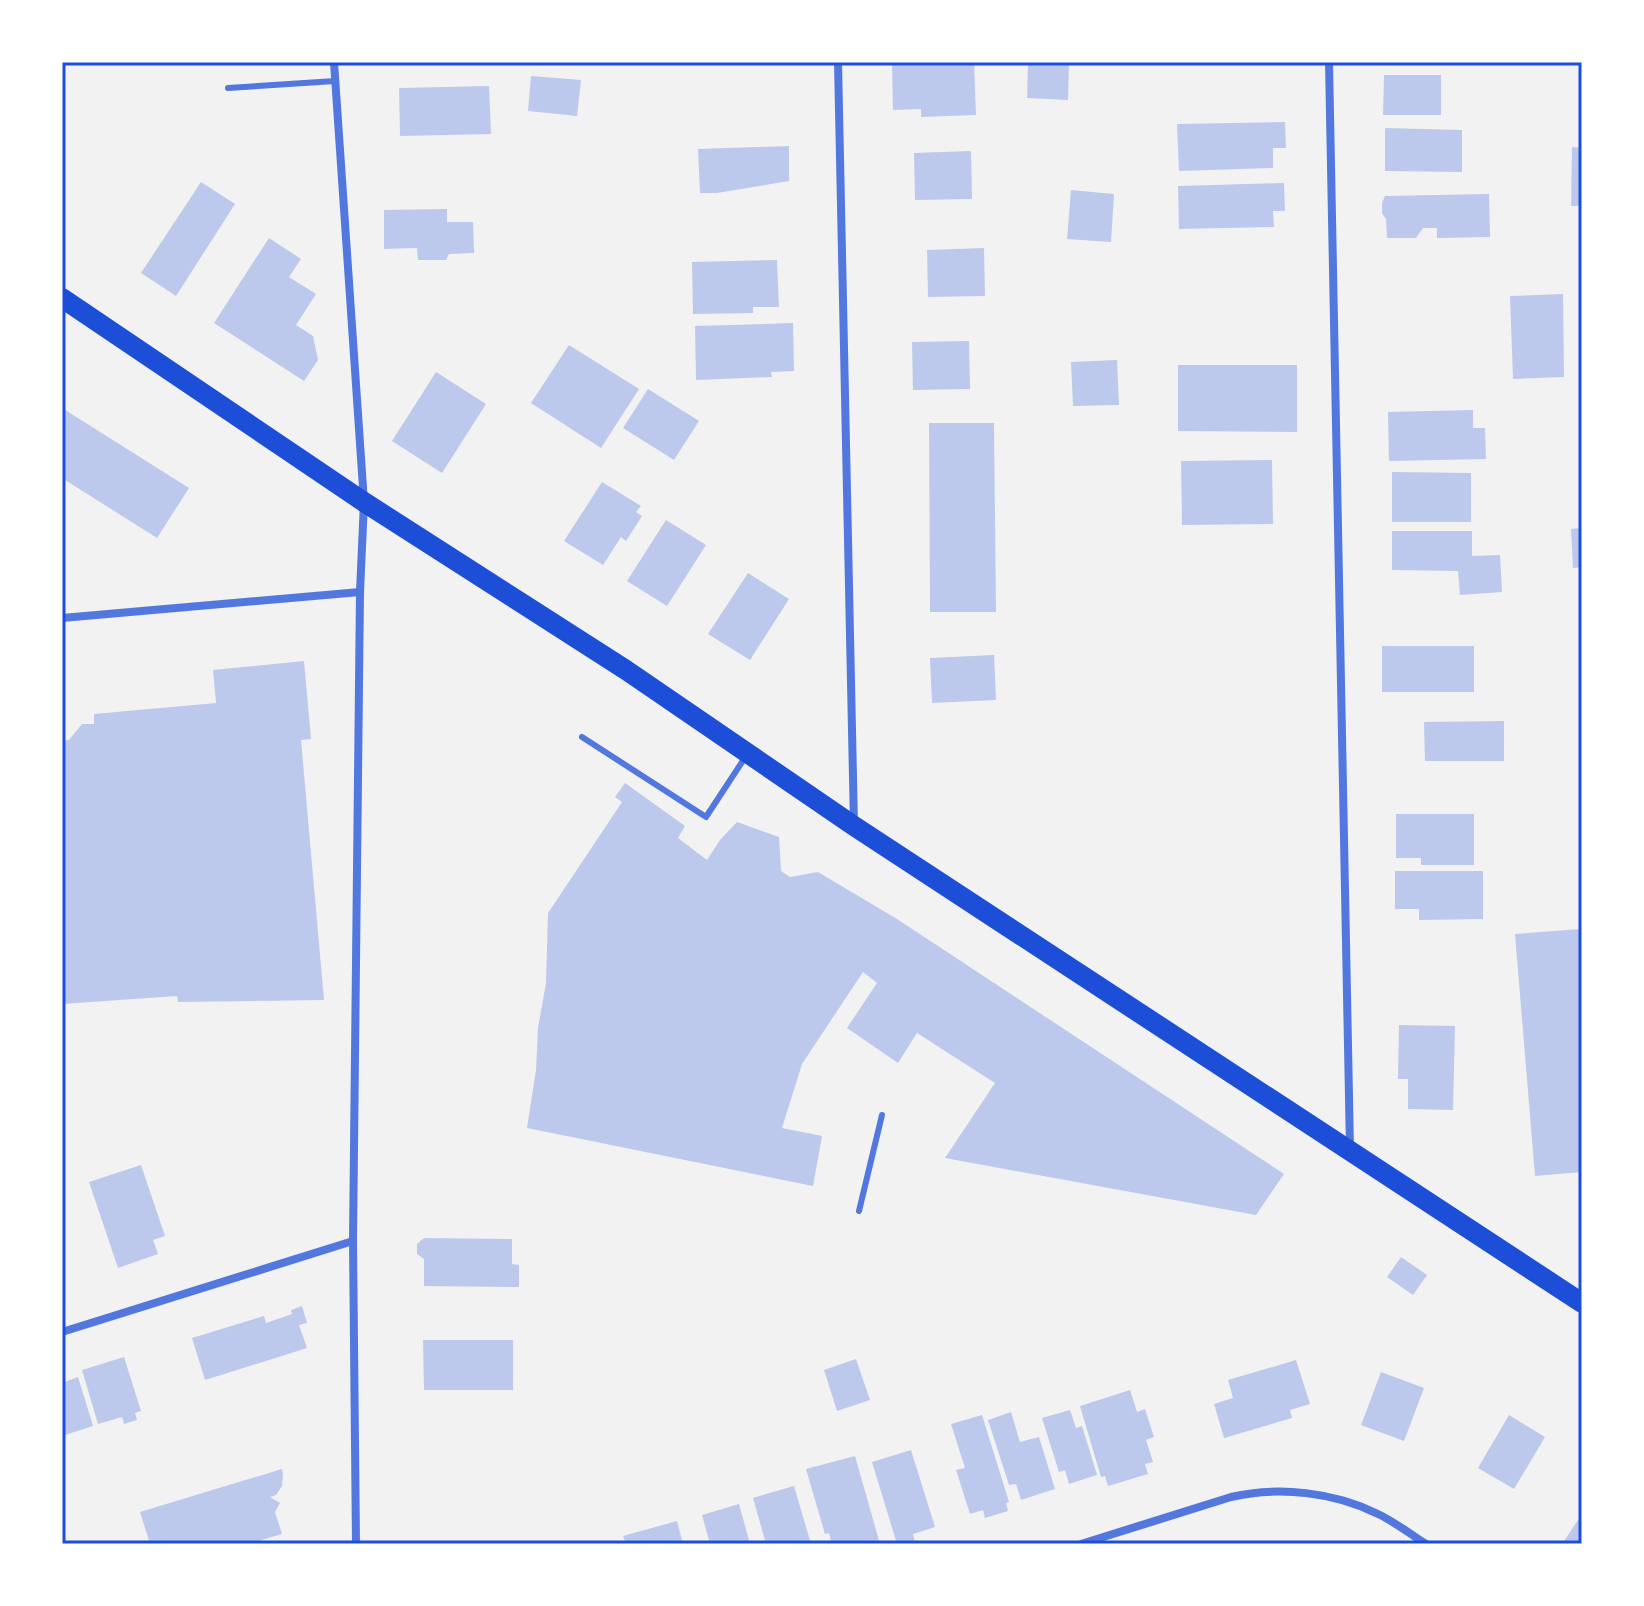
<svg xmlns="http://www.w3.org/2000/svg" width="1644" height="1606" font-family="Commissioner,sans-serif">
<rect width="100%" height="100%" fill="#f2f2f2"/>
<g fill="#bdc9ec">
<path d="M892 62H974L976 115 921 117V109L893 110Z"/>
<path d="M1028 62H1069L1068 100 1027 98Z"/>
<path d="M1384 75H1441V115H1383Z"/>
<path d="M531 76 581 80 577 116 528 111Z"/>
<path d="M489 86 491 134 400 136 399 88Z"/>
<path d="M1285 122 1286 148H1273V168L1179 171 1177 124Z"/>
<path d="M1385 128 1462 130V172L1385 171Z"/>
<path d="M789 146V181L717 193H700L698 149Z"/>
<path d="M1572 147 1582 148V206H1571Z"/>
<path d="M971 151 972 199 915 200 914 153Z"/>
<path d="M201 182 235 204 176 296 141 273Z"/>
<path d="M1284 183 1285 211H1273L1274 227 1179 229 1178 186Z"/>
<path d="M1071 190 1114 194 1111 242 1067 239Z"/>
<path d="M1489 194 1490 237 1437 238V228H1423L1416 238H1387L1386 219 1382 213V203L1385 196Z"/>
<path d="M447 209V222H473L474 253 449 254 446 260H418L417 248 384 249V210Z"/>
<path d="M269 238 301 259 289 277 316 294 296 325 313 336 318 360 304 381 214 323Z"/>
<path d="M984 248 985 296 928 297 927 250Z"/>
<path d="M777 260 779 307H753V313L693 314 692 262Z"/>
<path d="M1563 294 1564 377 1513 379 1510 296Z"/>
<path d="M793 323 794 371 771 372 772 377 696 380 695 326Z"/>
<path d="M969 341 970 389 913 390 912 342Z"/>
<path d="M569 345 639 389 601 448 531 403Z"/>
<path d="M1117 360 1119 405 1073 406 1071 362Z"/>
<path d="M1178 365H1297V432L1178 431Z"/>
<path d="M436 372 486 404 442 473 392 441Z"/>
<path d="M648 389 699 421 674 460 623 428Z"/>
<path d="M62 408 189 488 157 538 62 478Z"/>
<path d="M1473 410V428H1485L1486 459 1389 461 1388 412Z"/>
<path d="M929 423H994L996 612H930Z"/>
<path d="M1272 460 1273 524 1182 525 1181 461Z"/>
<path d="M1392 472 1471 473V522H1392Z"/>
<path d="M602 482 641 506 636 512 642 516 626 541 621 537 603 565 564 541Z"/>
<path d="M666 520 706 545 667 606 627 581Z"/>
<path d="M1582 528V567L1573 568 1571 529Z"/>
<path d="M1392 531H1472V556L1500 555 1502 592 1460 595 1458 571 1392 570Z"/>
<path d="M748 573 789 599 750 660 708 634Z"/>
<rect x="1382" y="646" width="92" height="46"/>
<path d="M994 655 996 700 932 703 930 658Z"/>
<path d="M304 661 311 739 301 740 324 1000 178 1002 177 996 62 1004V741L69 740 82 724H94V714L216 703 213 670Z"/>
<path d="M1504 721V761H1425L1424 722Z"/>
<path d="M625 783 685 826 678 838 707 860 720 840 737 822 779 837 781 871 790 877 818 872 897 919 1284 1174 1256 1215 945 1158 995 1083 917 1033 898 1063 847 1028 877 983 863 972 802 1064 782 1128 822 1136 813 1186 527 1128 536 1070 538 1028 546 983 548 913 622 802 615 797Z"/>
<path d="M1396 814H1474V865H1421V858H1396Z"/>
<path d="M1395 871H1483V919L1419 920V909H1395Z"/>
<path d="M1580 929 1582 947V1172L1535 1176 1515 934Z"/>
<path d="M1399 1025 1455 1026 1453 1110 1408 1109V1079H1398Z"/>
<path d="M141 1165 165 1236 153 1240 158 1254 118 1268 89 1182Z"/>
<path d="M424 1238 512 1239V1264L519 1265V1287L424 1286V1259L417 1254V1244Z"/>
<path d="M1401 1257 1427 1275 1413 1295 1387 1277Z"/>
<path d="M302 1306 307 1323 299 1325 307 1348 205 1380 192 1338 264 1316 266 1323 292 1314 291 1310Z"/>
<path d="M423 1340H513V1390H424Z"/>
<path d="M124 1357 141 1411 135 1413 137 1420 124 1424 122 1417 98 1424 82 1370Z"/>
<path d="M856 1359 870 1400 837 1411 824 1370Z"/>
<path d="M1296 1360 1310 1404 1290 1410 1292 1418 1224 1438 1214 1404 1233 1398 1228 1380Z"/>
<path d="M1381 1372 1424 1388 1404 1441 1361 1425Z"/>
<path d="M78 1377 93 1426 62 1436V1383Z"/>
<path d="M1130 1390 1137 1412 1145 1409 1154 1437 1146 1440 1153 1462 1145 1464 1148 1474 1108 1486 1105 1476 1101 1477 1080 1406Z"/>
<path d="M1070 1410 1076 1428 1082 1426 1097 1475 1069 1484 1065 1470 1059 1472 1042 1418Z"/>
<path d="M1011 1412 1020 1442 1039 1437 1055 1489 1021 1500 1016 1484 1009 1485 988 1420Z"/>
<path d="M982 1415 1009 1502 1006 1503 1008 1511 985 1518 983 1510 970 1514 956 1470 965 1468 951 1424Z"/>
<path d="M1509 1415 1545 1437 1514 1489 1478 1468Z"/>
<path d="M911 1450 935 1527 913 1534 915 1542 897 1544 872 1462Z"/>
<path d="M855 1456 880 1544H832L829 1533 825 1534 806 1469Z"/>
<path d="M282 1469 283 1474 282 1486 276 1495 270 1497 280 1503 275 1512 282 1534 248 1544H150L140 1512Z"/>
<path d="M794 1486 811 1544H766L753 1498Z"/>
<path d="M739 1504 750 1544H710L702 1515Z"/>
<path d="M1582 1514V1544H1562Z"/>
<path d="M677 1521 683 1544H626L623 1536Z"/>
</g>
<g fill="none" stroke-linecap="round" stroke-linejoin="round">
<g stroke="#5277de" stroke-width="6">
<path d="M228 88 335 81"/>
<path d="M582 737 706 817 746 756"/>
<path d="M859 1211 882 1115"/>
</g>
<g stroke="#5277de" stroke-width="8">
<path d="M334 62 364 502 360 592 353 1241 356 1544"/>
<path d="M838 62 854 825"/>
<path d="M1329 62 1350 1149"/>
<path d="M62 618 360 592"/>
<path d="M62 1332 353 1241"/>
<path d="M1081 1544 1231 1497C1279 1486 1334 1492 1378 1514 1395 1522 1410 1534 1426 1544"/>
</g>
<path stroke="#1d4ed8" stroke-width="20" d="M62 298 364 502 626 670 854 826 1582 1303"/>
</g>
<rect width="1644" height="1606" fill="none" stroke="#ffffff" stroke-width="128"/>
<rect x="64" y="64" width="1516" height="1478" fill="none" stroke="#1d4ed8" stroke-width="3"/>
</svg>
